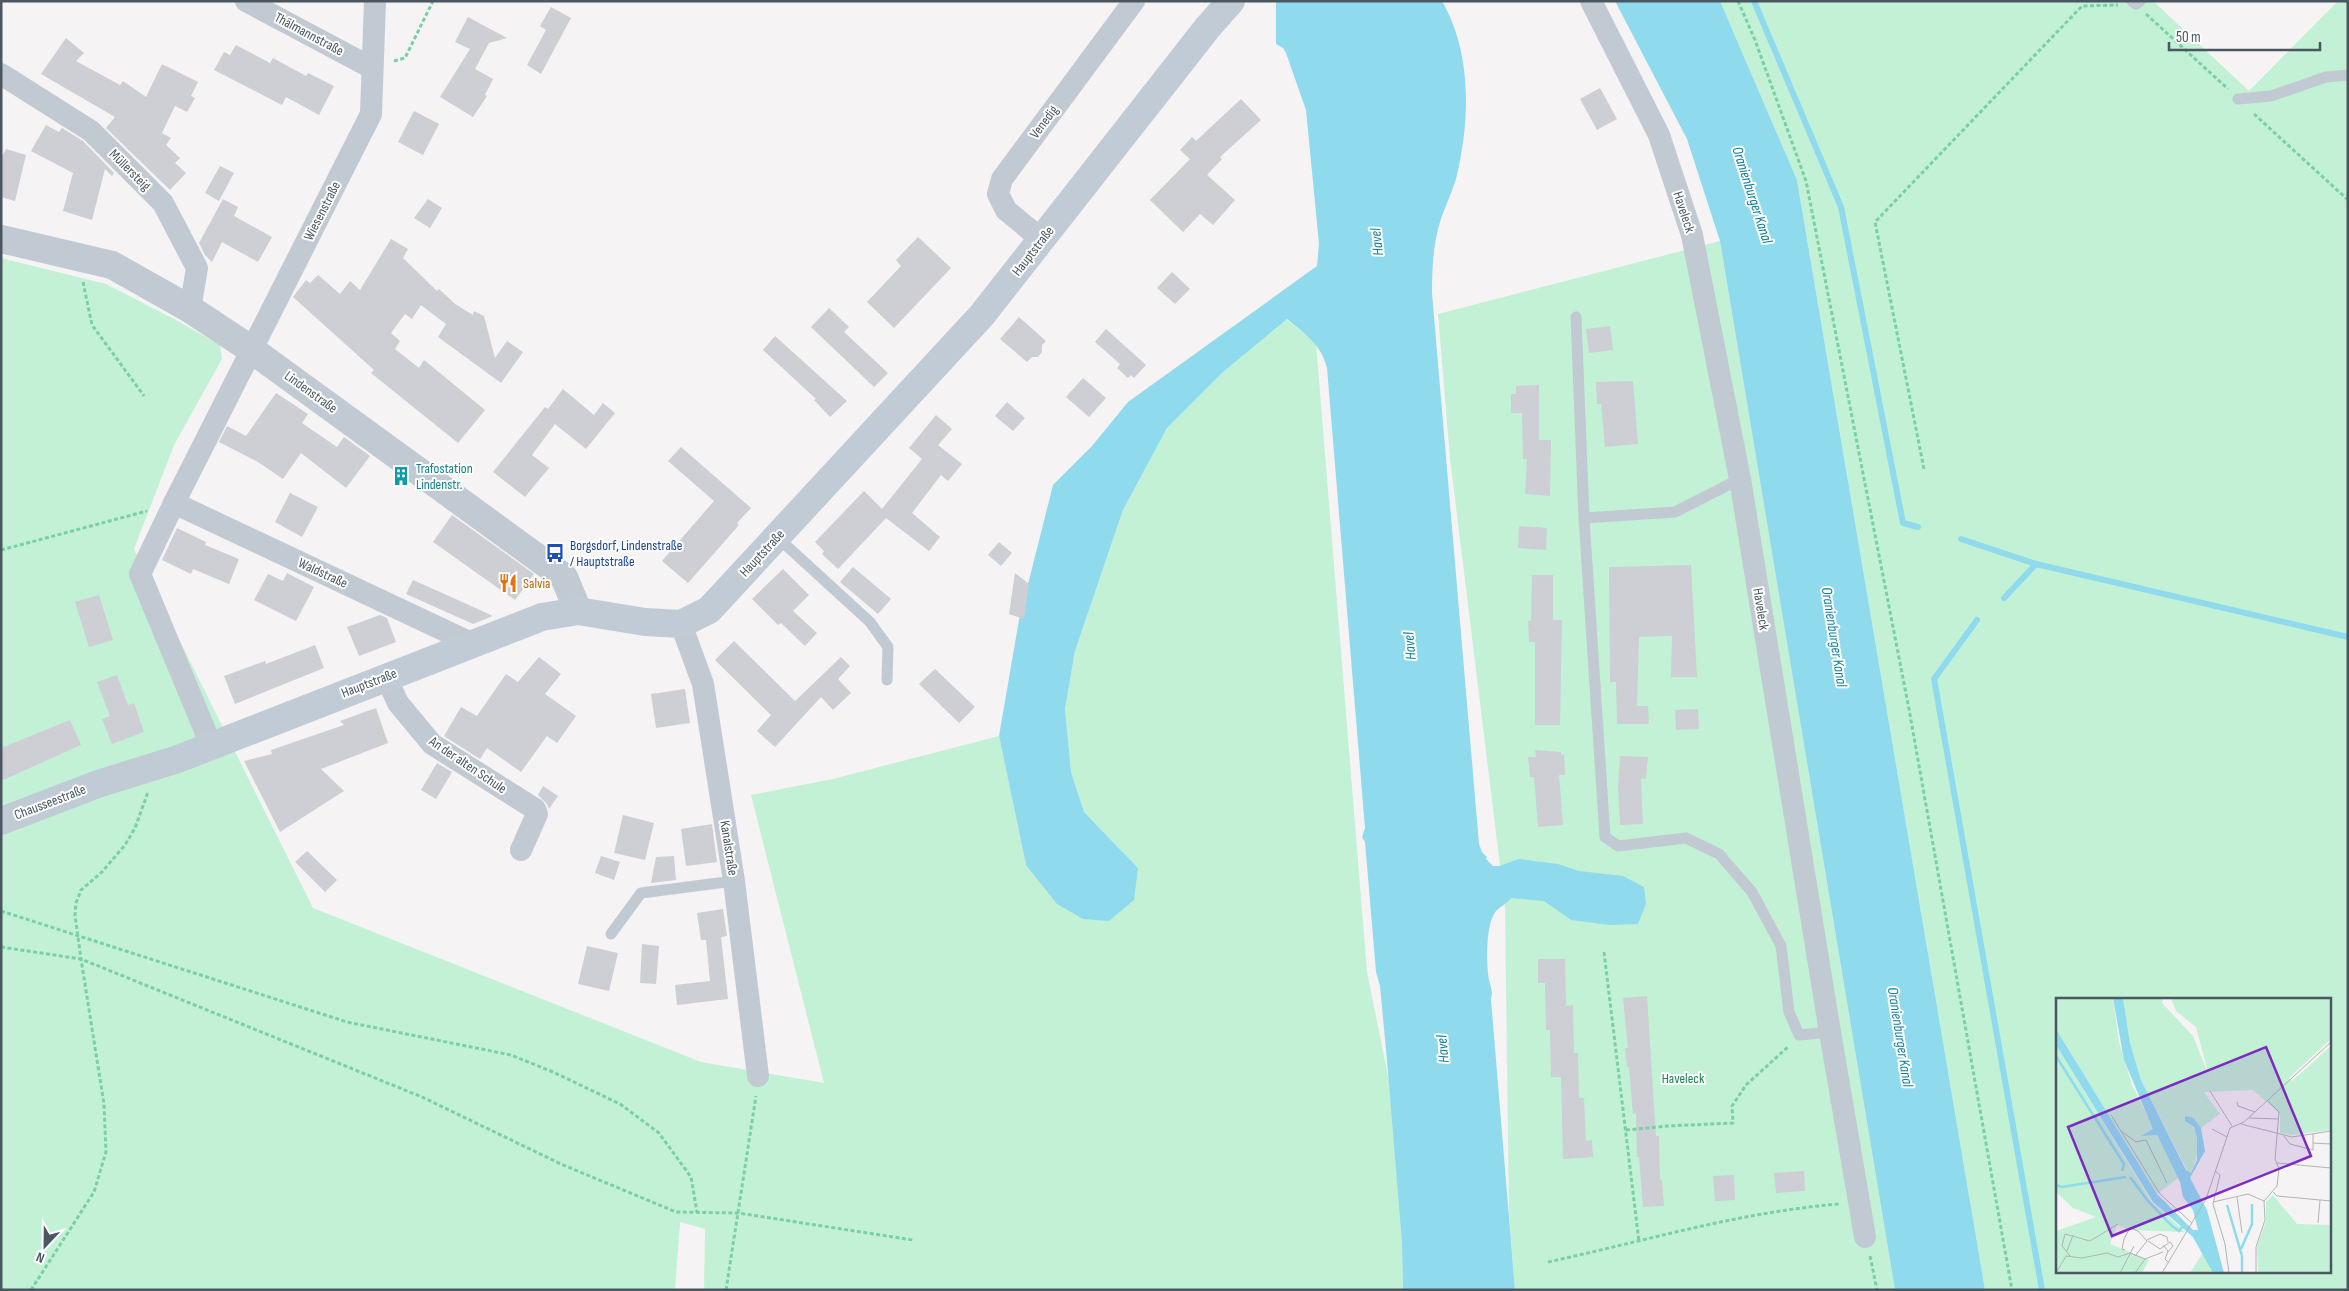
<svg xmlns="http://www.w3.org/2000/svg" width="2349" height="1291" font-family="'Sofia Sans Condensed',sans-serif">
<rect width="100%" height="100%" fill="#f5f3f3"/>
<g fill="#c3f1d5" fill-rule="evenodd">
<path d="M1720 1H2153L2249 91 2338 1H2348V1290H1985L1797 180ZM2058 1000H2330V1272H2058Z"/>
<path d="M1720 241 1895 1290H1515L1509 1214 1505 906 1450 458 1438 314Z"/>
<path d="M1 258 106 284 174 319 220 345 222 359 174 445 134 549 313 908 701 1062 824 1083 751 795 833 779 999 736 1026 865 1138 868 1084 812 1071 772 1065 709 1075 651 1123 510 1167 428 1223 372 1286 319 1316 343 1367 972 1389 1081 1402 1244 1403 1290H704L705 1229 680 1222 675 1290H1Z"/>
</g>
<g fill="#90daee">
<path d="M1276 1H1442C1472 53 1470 119 1457 175 1453 191 1445 206 1440 222 1433 245 1432 269 1432 293L1479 844 1482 852 1487 857 1486 859 1493 866H1499L1519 859 1558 864 1579 871 1623 876 1644 887 1646 904 1638 924 1610 925 1571 920 1544 901 1511 898C1506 905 1498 907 1494 914 1486 927 1486 965 1489 980 1491 988 1493 991 1491 999L1515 1290H1403L1402 1244 1387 1060 1380 986 1376 972 1365 842 1362 837 1365 828 1327 368C1321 344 1305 334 1287 319L1223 372 1167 428 1123 510 1075 651 1065 709 1071 772 1084 812 1138 868 1134 900 1109 921 1083 919 1057 904 1026 865 999 736 1019 620 1053 485 1092 446 1128 402 1317 266 1319 244 1306 110 1286 53 1283 48 1276 44Z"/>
<path d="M1615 1H1720L1797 180 1985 1290H1895L1720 241 1687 139Z"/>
</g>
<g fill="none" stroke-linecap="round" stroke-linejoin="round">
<g stroke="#90daee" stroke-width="6">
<path d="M1754 1 1841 207 1903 523 1918 527"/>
<path d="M1961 539 2036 564 2348 637"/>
<path d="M2004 598 2036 564"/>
<path d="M1977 620 1934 679 2042 1290"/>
</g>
</g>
<g fill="#cdcfd5">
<path d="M551 7 571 18 541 74 527 65 546 30 540 26Z"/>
<path d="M468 17 507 38 489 43 475 69 493 79 485 95 487 96 473 117 440 97 470 49 455 42Z"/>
<path d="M66 38 84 53 76 61 120 85 123 81 146 97 162 64 198 82 191 96 195 98 187 112 175 106 162 133 171 138 166 145 180 158 175 163 186 173 170 190 106 128 115 117 41 74Z"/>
<path d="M236 45 270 63 273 58 306 76 308 73 334 86 319 115 286 97 282 105 214 70 224 52 230 55Z"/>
<path d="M1600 88 1617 119 1597 130 1580 99Z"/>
<path d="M1241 99 1261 120 1220 157 1222 159 1207 175 1235 200 1213 225 1200 214 1183 232 1150 200 1190 159 1180 150 1192 137 1196 141Z"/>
<path d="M414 111 439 124 423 155 398 142Z"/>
<path d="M46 125 59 132 62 128 83 141 114 173 112 176 105 169 92 220 63 211 73 173 31 151Z"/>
<path d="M6 149 26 155 15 201 1 197V158Z"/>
<path d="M220 166 234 173 219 201 205 193Z"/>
<path d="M223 199 238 207 234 216 272 237 258 262 222 242 212 262 205 255 199 243Z"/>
<path d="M428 199 442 208 430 228 414 218Z"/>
<path d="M918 237 951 268 894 328 867 302 901 266 896 260Z"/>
<path d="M391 239 408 249 403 258 437 291 439 289 455 304 473 315 474 311 484 316 495 358 507 341 523 352 501 383 438 337 446 324 421 305 412 319 405 314 391 333 400 341 395 349 419 368 424 360 485 410 458 443 371 373 374 370 293 297 306 280 310 283 318 275 340 294 350 281 360 290Z"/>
<path d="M1172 272 1190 289 1175 304 1157 288Z"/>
<path d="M829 308 849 327 844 332 888 373 874 387 811 327Z"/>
<path d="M1019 317 1046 341 1042 345V352L1038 357H1032L1027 362 1000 339Z"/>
<path d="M1610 326 1613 350 1589 353 1586 329Z"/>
<path d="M1106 329 1146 365 1134 378 1131 375 1128 378 1117 368 1120 364 1095 342Z"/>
<path d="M775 336 847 401 830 417 814 400 816 399 763 350Z"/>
<path d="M1083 378 1106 398 1089 417 1066 397Z"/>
<path d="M1633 381 1638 444 1605 447 1601 404H1597L1596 382Z"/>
<path d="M1539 385V440H1551L1550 496 1525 494 1527 459H1523L1522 413H1511V394H1516V386Z"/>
<path d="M563 389 594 415 603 403 615 413 586 449 555 424 532 455 549 468 525 497 493 472 545 407 548 409Z"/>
<path d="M276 393 308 414 302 423 337 447 344 437 370 456 346 488 301 453 283 479 258 462 219 442 227 426 246 436Z"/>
<path d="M1007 402 1025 418 1013 431 995 416Z"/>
<path d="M936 415 952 429 938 445 962 464 948 481 941 475 912 513 940 537 929 551 886 518 838 569 822 554 824 551 815 542 864 491 882 509 922 459 909 448Z"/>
<path d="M681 447 751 508 737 523 739 525 688 583 662 561 714 501 668 461Z"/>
<path d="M290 493 318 507 302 537 275 522Z"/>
<path d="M452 515 534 574 515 600 433 542Z"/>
<path d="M1519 526 1547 528 1546 550 1518 548Z"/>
<path d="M177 528 206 542 205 545 239 559 229 584 193 569 191 574 162 560Z"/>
<path d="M999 542 1012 553 1001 566 988 555Z"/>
<path d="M1691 565 1697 677H1671L1672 636 1639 637 1637 706H1648L1649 724H1617L1616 682H1610L1609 567Z"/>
<path d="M853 567 891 599 878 614 840 582Z"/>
<path d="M783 569 809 595 793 611 817 633 805 646 781 623 778 625 752 599Z"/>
<path d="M287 573 314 587 296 621 254 600 268 574 283 581Z"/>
<path d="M1015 573 1029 584 1024 619 1009 614Z"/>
<path d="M1532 575H1553V620H1562L1560 725H1535V642H1529L1528 621H1531Z"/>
<path d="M413 580 460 601 493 616 473 624 406 594Z"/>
<path d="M99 595 113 640 89 647 75 602Z"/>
<path d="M380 615 387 618 396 642 359 656 347 627Z"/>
<path d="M734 641 795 701 841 657 850 666 838 679 851 693 833 710 821 697 775 747 757 731 771 715 715 660Z"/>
<path d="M315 645 324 668 235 704 224 676 265 661 266 664Z"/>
<path d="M539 657 561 674 545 694 576 716 557 743 547 736 521 772 487 748 480 759 444 736 461 707 477 716 506 674 518 682Z"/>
<path d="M935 669 975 707 959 723 919 684Z"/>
<path d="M117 675 128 705 134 703 144 732 112 744 102 719 110 716 97 682Z"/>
<path d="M685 689 690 723 656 728 651 694Z"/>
<path d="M376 708 388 743 321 769 344 791 280 832 244 761 272 754 271 750 344 725 340 721Z"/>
<path d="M1698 709 1699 729 1676 730 1675 710Z"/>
<path d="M70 720 81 745 1 781V748Z"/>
<path d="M1535 750 1561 752V755L1564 754 1565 775H1559L1563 825 1538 827 1534 777H1530L1528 757H1536Z"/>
<path d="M1620 756 1648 757 1646 779 1641 778 1643 824 1620 825 1618 786Z"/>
<path d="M437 763 452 772 436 799 421 790Z"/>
<path d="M543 786 558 796 549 809 547 804 538 795Z"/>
<path d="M623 815 654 823 645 860 614 853Z"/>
<path d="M712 824 717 862 686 866 681 829Z"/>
<path d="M307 851 337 880 325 892 295 862Z"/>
<path d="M601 856 620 862 614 880 595 873Z"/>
<path d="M674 856 676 880 651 883 656 857Z"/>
<path d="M723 909 727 936 721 937 728 999 677 1005 675 985 710 981 706 940H701L697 913Z"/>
<path d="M642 944 659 946 656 984 640 983Z"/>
<path d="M587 946 618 953 609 991 578 984Z"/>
<path d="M1538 959H1565L1566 1006 1573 1005 1574 1053H1578L1579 1098H1584L1586 1141 1592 1140 1593 1157 1563 1159 1561 1077H1551L1550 1030H1546L1545 983H1538Z"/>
<path d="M1647 996 1656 1136H1659L1660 1180H1662L1664 1206 1643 1207 1639 1157H1637L1636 1113 1633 1114 1629 1067H1627L1625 1048H1628L1623 998Z"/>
<path d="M1804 1171 1805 1191 1776 1193 1774 1173Z"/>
<path d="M1734 1175 1735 1200 1715 1201 1713 1176Z"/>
</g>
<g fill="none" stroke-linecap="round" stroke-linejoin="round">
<g stroke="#7ad0a6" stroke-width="3" stroke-dasharray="4 2.5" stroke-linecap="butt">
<path d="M1738 1 1755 40 1806 181 1909 709 2012 1290"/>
<path d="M2146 14 2228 89"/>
<path d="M394 61 405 58 433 1"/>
<path d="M2254 114 2348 200"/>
<path d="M83 282 92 325 144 396"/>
<path d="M1924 469 1875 222 2082 6 2118 5"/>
<path d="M1 550 147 511"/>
<path d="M1 911 347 1022 511 1055 553 1072 620 1104 659 1133 691 1177 697 1212"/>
<path d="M1 947 81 959 422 1097 561 1164 676 1212 738 1213 913 1240"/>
<path d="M1604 952 1639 1242"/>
<path d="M1626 1130 1668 1126 1733 1123 1732 1106 1746 1085 1789 1046"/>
<path d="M1870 1256 1877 1290"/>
<path d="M1548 1262C1645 1241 1740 1212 1839 1204"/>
<path d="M31 1290 94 1192 106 1152 104 1104 81 959 75 915 76 903 81 890 102 872 125 845 135 828 148 792"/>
<path d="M726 1290 756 1096"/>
</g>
<g stroke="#c1cad2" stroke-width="11">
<path d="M2132 1 2136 4 2140 1"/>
<path d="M2238 99 2271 96 2326 77 2348 75"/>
<path d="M1576 317 1584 518 1605 837 1618 846 1686 838 1719 854 1752 892 1781 946 1789 1012 1799 1035 1830 1032"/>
<path d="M1584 518 1675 512 1740 479"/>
<path d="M777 537 870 622 888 647 887 680"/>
<path d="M611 934 641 893 734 881"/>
</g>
<g stroke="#c1cad2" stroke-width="22">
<path d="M246 1 372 68"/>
<path d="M1591 1 1659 135 1692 235 1740 479 1830 1032 1865 1237"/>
<path d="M1 74 91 131 163 203 197 268 190 309"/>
<path d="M1042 240 1006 210 998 194 1002 179 1134 1"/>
<path d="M174 503 471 643"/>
<path d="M681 624 703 684 734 881 758 1076"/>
<path d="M386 677 398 703 432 744 535 809 537 814 521 850"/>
<path d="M211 745 140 574 174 503 371 114 375 1"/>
</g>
<path stroke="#c1cad2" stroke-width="28" d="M1 239 112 265 190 309 252 350 564 577 578 611"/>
<path stroke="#c1cbd6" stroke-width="28" d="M1 821 98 784 178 759 542 617 578 611 645 622 681 624 709 610 982 315 1208 27 1231 1"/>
</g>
<defs>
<g id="building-bare" transform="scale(1.5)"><path d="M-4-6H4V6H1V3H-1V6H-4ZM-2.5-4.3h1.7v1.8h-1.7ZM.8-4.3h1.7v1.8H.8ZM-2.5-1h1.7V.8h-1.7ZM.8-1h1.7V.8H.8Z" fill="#0f9aa8" stroke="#fff" stroke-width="2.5" paint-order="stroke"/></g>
<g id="bus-bare" transform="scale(1.5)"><path d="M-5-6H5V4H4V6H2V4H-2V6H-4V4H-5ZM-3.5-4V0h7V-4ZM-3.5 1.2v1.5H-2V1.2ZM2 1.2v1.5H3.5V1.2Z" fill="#1a4fb4" stroke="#fff" stroke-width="2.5" paint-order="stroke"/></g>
<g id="restaurant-bare" transform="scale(1.5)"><path d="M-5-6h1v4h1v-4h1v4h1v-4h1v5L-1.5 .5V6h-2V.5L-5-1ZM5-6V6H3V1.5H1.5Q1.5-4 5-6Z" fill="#e8710a" stroke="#fff" stroke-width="2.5" paint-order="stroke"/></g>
</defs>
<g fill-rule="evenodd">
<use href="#building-bare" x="401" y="476"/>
<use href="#bus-bare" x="555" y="553"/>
<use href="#restaurant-bare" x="508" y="583"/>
</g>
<g text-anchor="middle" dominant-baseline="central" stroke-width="4" stroke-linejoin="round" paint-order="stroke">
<g font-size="14" fill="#4a5661" stroke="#fff">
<text transform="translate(309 34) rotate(28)">Thälmannstraße</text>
<text transform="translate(1044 122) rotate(-53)">Venedig</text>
<text transform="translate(130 170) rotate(45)">Müllersteig</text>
<text transform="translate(322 211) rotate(-63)">Wiesenstraße</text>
<text transform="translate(1684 212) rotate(72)">Haveleck</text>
<text transform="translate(1033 251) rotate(-52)">Hauptstraße</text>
<text transform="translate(311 392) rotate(36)">Lindenstraße</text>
<text transform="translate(762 553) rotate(-47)">Hauptstraße</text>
<text transform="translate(323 573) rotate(25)">Waldstraße</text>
<text transform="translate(1761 609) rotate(81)">Haveleck</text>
<text transform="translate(369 683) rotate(-21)">Hauptstraße</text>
<text transform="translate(468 765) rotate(34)">An der alten Schule</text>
<text transform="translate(50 802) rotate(-21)">Chausseestraße</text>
<text transform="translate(729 848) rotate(81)">Kanalstraße</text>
</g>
<g font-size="14" fill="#0d838f" stroke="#fff" text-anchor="start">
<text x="416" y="468">Trafostation<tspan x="416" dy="16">Lindenstr.</tspan></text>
</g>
<g font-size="14" fill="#164399" stroke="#fff" text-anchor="start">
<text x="570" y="545">Borgsdorf, Lindenstraße<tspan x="570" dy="16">/ Hauptstraße</tspan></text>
</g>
<g font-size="14" fill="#c56008" stroke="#fff" text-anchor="start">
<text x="523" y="583">Salvia</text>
</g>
<g font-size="14" fill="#17864f" stroke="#fff">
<text x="1683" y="1078">Haveleck</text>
</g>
<g font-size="15" font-style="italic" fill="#0c7c9b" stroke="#fff">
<text transform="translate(1752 195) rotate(72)">Oranienburger Kanal</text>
<text transform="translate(1377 242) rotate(-96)">Havel</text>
<text transform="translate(1834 637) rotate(81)">Oranienburger Kanal</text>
<text transform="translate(1410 646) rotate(-95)">Havel</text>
<text transform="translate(1900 1037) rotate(81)">Oranienburger Kanal</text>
<text transform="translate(1443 1049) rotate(-95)">Havel</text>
</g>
</g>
<g transform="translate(2056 998)">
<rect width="275" height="275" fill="#f5f3f3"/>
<path d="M0 0H57L63 44 76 87 122 180 101 196 0 31ZM67 0H106L107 6 137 38 153 78 140 29 120 13 115 0H275V41L233 80 236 83 275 48V132L236 137 224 135V116L197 92 148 94 164 116 145 130 138 120 129 118 140 134 142 153 138 168 135 175 132 174 85 82 74 45ZM0 47 96 204 129 234 75 232 61 227 54 246 93 262 86 275H0V233L40 219 17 210 0 194ZM217 197 241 226 275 227V275H202L201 248 210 223V204ZM147 255 157 275H134Z" fill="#c3f1d5"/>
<path d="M57 0H67L74 45 85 82 130 172 135 175 141 162V140L138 129 129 123V118L138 120 145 130 149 153 134 180 151 212 168 275H157L137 239 97 204 0 47V31L101 196 137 232H142L137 212 127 199 124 184 101 137 85 138 97 131 68 62Z" fill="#90daee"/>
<path fill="none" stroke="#90daee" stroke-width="2.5" d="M0 58 68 166 66 173M74 179 92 203 116 228 123 233 126 229M0 187 6 189 70 179M171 207 186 258V275M185 251 196 226V206"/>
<path fill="none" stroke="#b1b4b9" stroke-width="1" d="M154 93 176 128M181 104 182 108 199 114M55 117 104 196 136 225M193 120 223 121M185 126 236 139 275 133M156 131 171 139M65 133 80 144 90 142 111 185M228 138 234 146 257 152V136M257 145 275 146M221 165 275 170M159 173 164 177 157 206 169 246 173 275M217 194 221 198 275 203M181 199 186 235M157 204 192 196 208 203M262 225 264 202M91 242 104 236 111 239 112 244M92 243 104 251 114 244 117 248 112 254M107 247 112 253 109 261 113 265M69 252 66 251 68 241 74 230 82 233 91 243 79 258M11 253 17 237M14 258 6 248 9 236 34 243 62 226M0 275 10 258 26 260 51 255 62 259 74 255 89 261 107 254M64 275 78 248M79 275 89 261M106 275 150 201 174 130 188 124 275 44M200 275V249L209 222 208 203 221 188 223 171 219 161 223 114 212 103"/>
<path fill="#7b2cbf" fill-opacity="0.15" stroke="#7b2cbf" stroke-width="2.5" d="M210 49 255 158 56 238 12 129Z"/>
<rect width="275" height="275" fill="none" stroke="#4a5661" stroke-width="2.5"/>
</g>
<rect width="2349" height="1291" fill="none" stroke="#4a5661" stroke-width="5"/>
<g transform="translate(45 1246) rotate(202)" stroke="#ffffff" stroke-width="4" paint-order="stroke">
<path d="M0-4L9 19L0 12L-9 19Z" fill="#4a5661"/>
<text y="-8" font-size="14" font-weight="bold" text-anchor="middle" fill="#4a5661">N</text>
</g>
<path d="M2169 42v8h151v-8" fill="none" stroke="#4a5661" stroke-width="2.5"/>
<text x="2176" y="42" font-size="15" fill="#4a5661" stroke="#ffffff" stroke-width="4" paint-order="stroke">50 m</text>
</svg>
